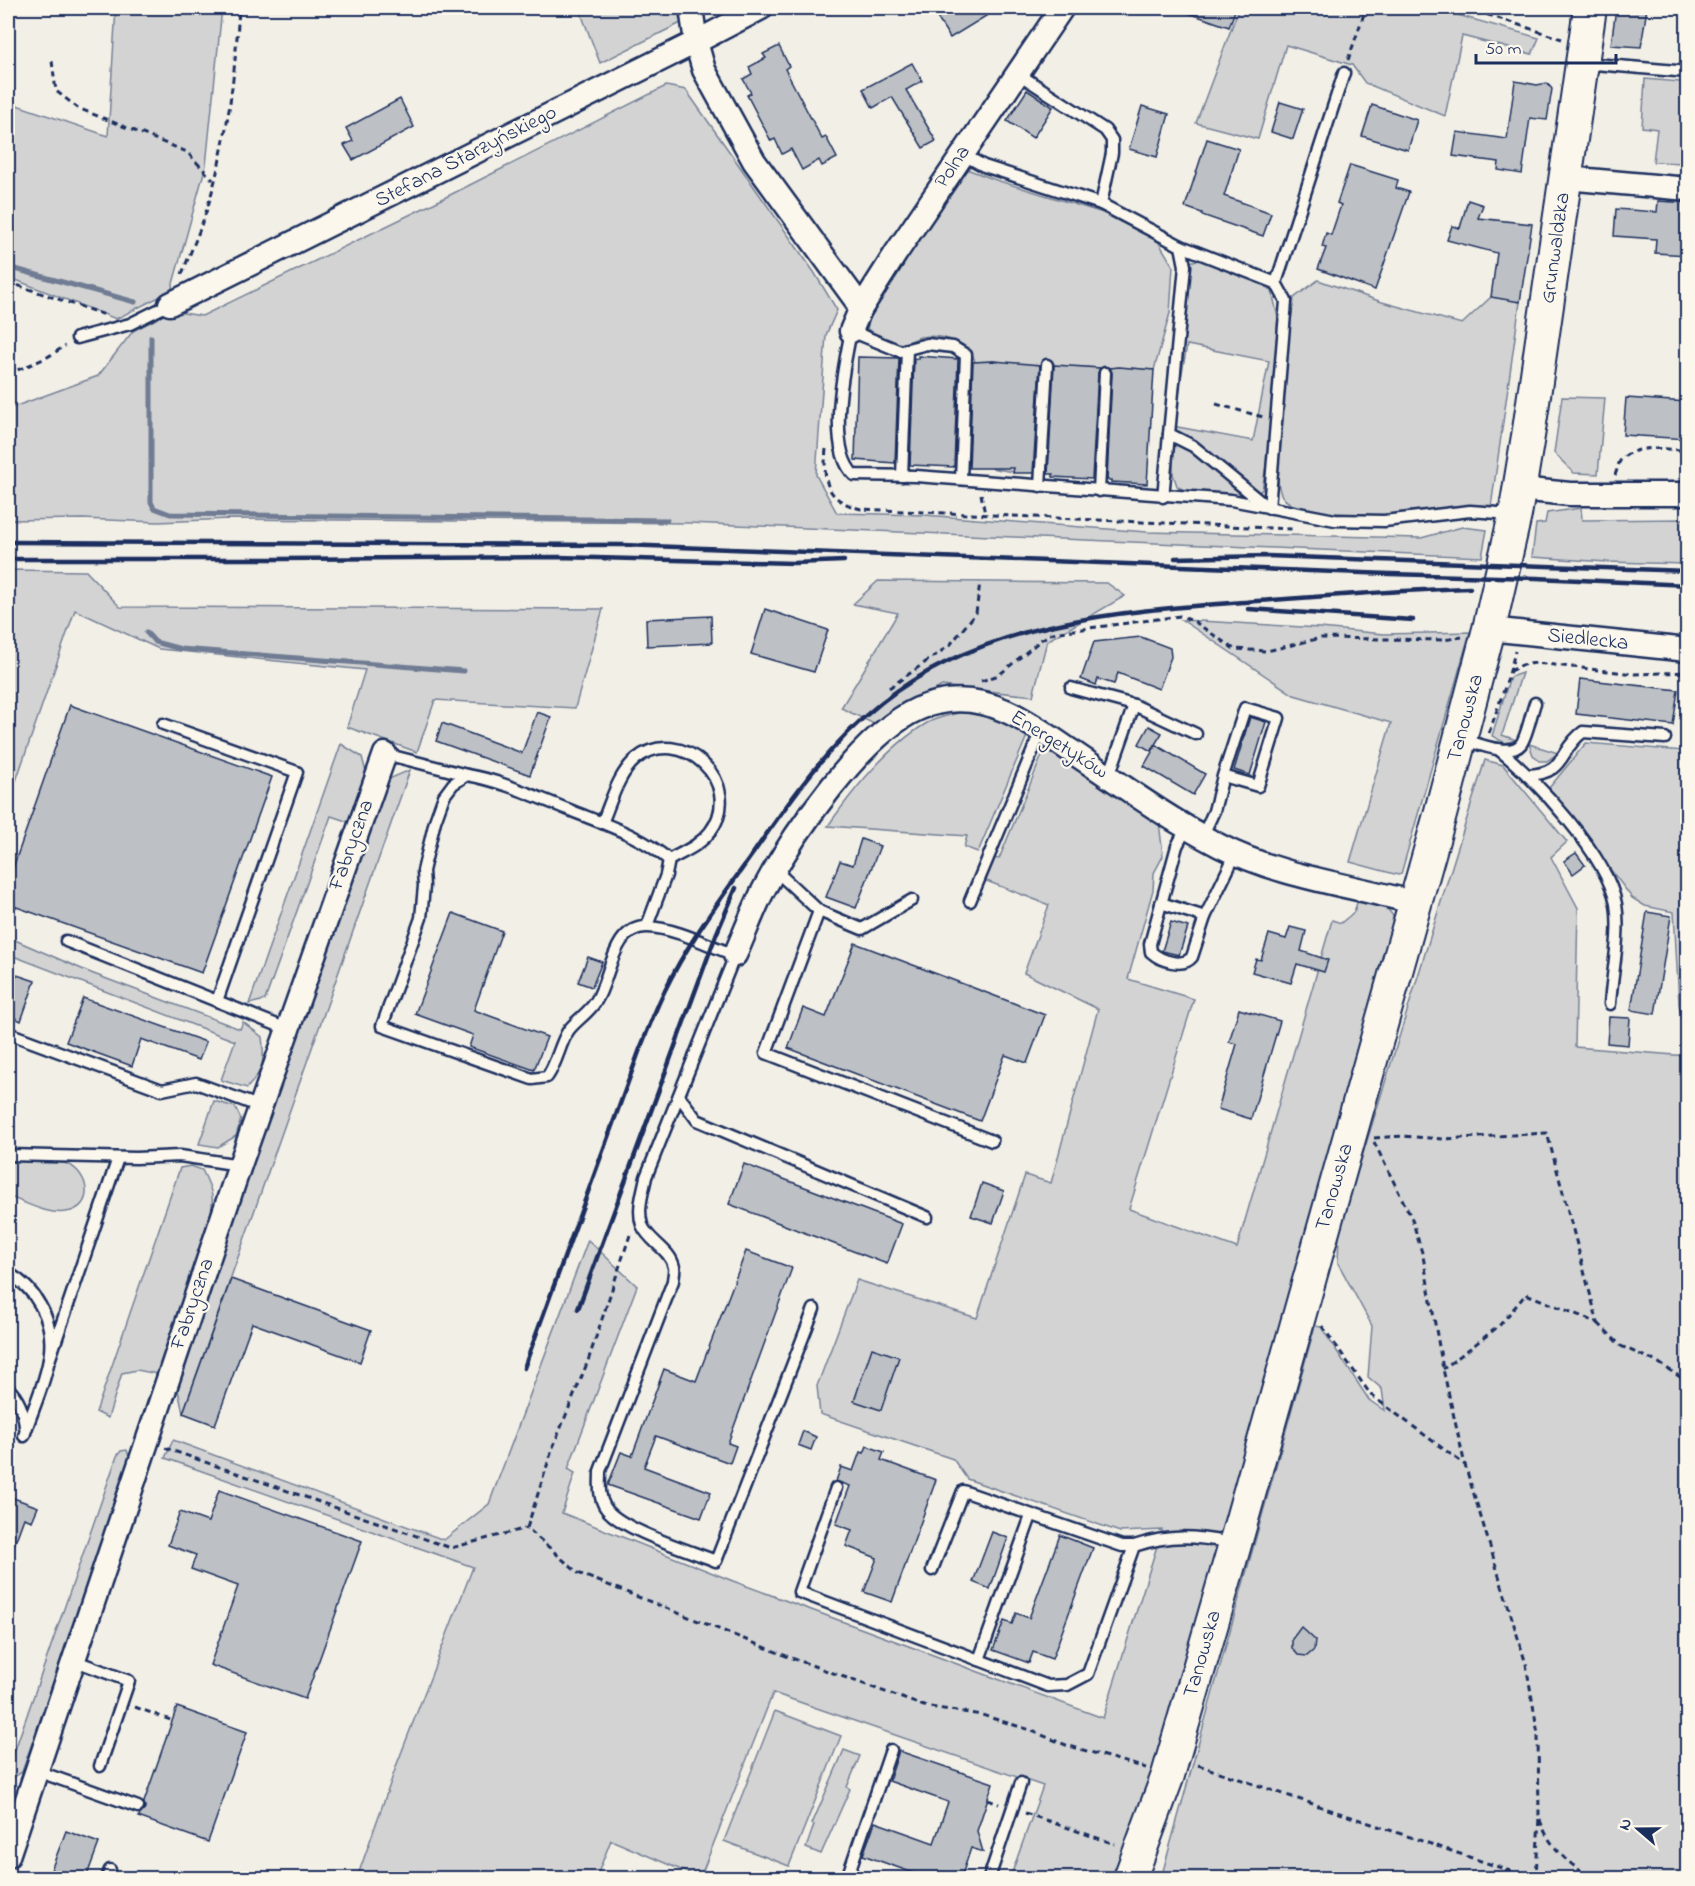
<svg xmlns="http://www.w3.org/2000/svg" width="1695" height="1886" font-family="'Indie Flower',sans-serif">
<rect width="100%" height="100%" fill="#f2efe6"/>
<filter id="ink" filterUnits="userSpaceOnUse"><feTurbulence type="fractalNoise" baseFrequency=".0167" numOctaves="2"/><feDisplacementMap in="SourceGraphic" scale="12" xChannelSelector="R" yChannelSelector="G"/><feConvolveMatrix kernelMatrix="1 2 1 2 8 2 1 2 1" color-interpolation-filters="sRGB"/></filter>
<g filter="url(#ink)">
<g fill="#d2d3d2" stroke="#768198" stroke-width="1.5">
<path d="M116 8H222L206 165 171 291 116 319 8 277V102L108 136Z"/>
<path d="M579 8H683L687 20 600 63Z"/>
<path d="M1239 8H1433L1539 38 1532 54 1462 36 1445 116 1365 83 1352 65 1286 45 1258 139 1196 123Z"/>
<path d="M1645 79 1680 82 1687 79V163L1653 162 1657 129 1642 127Z"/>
<path d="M666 86 686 90 814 272 837 310 826 335 816 475 837 513 924 515 1147 532 1421 538 1462 527 1487 530 1482 557 689 523 230 519 158 522 82 519 8 520V409L98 376 133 331 171 311 202 316 438 201Z"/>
<path d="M964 168 996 180 1103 213 1158 241 1173 266 1170 313 1154 370 1018 365 1014 472 991 468 994 361 975 362C971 341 939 334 920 337 914 339 908 343 902 344 890 345 877 334 867 329L874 301Z"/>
<path d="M1200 259 1259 282 1272 291 1278 318 1268 454 1262 490 1251 496 1188 493 1177 486 1173 474 1172 426 1253 441 1269 361 1187 345 1175 411 1190 262Z"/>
<path d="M1318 280 1382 302 1462 324 1491 297 1520 302 1491 507C1454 506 1418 517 1382 517 1359 517 1295 516 1282 496 1268 475 1290 331 1294 298Z"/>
<path d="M1562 397 1605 398 1598 474 1574 473 1554 453Z"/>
<path d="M1581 508 1582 520 1687 519V564L1607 562 1532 557 1536 524 1545 523 1547 513Z"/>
<path d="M8 570 86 571 120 607 603 609 575 708 435 700 417 752 347 727 365 670 159 649 75 610 8 804Z"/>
<path d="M878 581 1107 583 1125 596 1047 641 1033 696 942 686 874 724 841 708 898 613 853 604Z"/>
<path d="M1182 620 1320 628 1384 634 1470 632 1401 874 1398 875 1350 862 1391 723 1294 695Z"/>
<path d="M1522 673 1502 735 1516 740 1505 743 1492 736 1510 677Z"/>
<path d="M1687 703V1043L1679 1004 1674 912 1645 906 1632 898 1549 788 1586 743 1684 751Z"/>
<path d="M962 712 1002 720 1027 736 978 852 964 847 967 836 828 826C853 790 888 746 927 723 937 717 951 715 962 712Z"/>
<path d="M341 744 362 757 366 772 349 822 331 816 265 1000 249 1004Z"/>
<path d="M1529 744 1558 753 1547 761H1539L1533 755Z"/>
<path d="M1045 748 1159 822 1163 856 1154 873 1153 890 1128 979 1194 999 1129 1209 1237 1248 1332 920 1341 923 1354 912 1359 897C1380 903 1388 904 1398 925L1212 1582 1120 1878H1010L1043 1786 773 1693 700 1878 611 1840 596 1878H357L397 1764 473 1567 165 1458 173 1440 444 1540 489 1504 588 1240 637 1286 568 1469 575 1473 562 1513 733 1581 1103 1718 1162 1530 1120 1532 967 1479 953 1459 820 1414 817 1386 857 1280 977 1318 1025 1175 1051 1183 1098 1009 1024 973 1049 905 984 880 993 858 999 859Z"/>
<path d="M1485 760 1503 765 1567 842 1551 857 1578 908 1575 1047 1687 1056V1878H1161L1315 1326 1321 1327 1369 1400 1385 1411 1382 1389 1368 1377 1372 1326 1338 1263 1339 1231Z"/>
<path d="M410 770 183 1413 176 1381 378 796 391 778Z"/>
<path d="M8 937 91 973 240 1029 243 1022 262 1037C265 1060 264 1070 247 1088L221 1080 235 1041 8 954Z"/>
<path d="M214 1101 235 1107 241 1119 236 1136 218 1147 199 1144Z"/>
<path d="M8 1160C25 1161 46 1158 64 1163 86 1168 97 1203 71 1211 51 1217 26 1203 8 1196Z"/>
<path d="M191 1166 202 1170C214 1193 215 1200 208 1225L157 1374 137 1370 122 1373 108 1418 96 1412 180 1168Z"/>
<path d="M127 1450 130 1460 22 1772 14 1777 9 1771V1767L117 1456 121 1451Z"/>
<path d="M775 1711 841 1736 789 1866 724 1841Z"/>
<path d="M844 1750 860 1756 847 1787 850 1789 821 1854 806 1848 814 1825 812 1824Z"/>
</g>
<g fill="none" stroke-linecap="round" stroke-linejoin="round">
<g stroke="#707b93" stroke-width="5">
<path d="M8 267 135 302"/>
<path d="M151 337V502L154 508 170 514 667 520"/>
<path d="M146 632 155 642 181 649 464 671"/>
</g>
</g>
<g fill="#bdc0c4" stroke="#1b2f5e" stroke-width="1.5">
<path d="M931 8H999L950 38Z"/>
<path d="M1181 8H1236L1229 27 1180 10Z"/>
<path d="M1616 8H1647L1641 47 1611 45Z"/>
<path d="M779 46 789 66 785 69 822 139 826 137 837 158 822 166 819 160 802 170 791 149 782 154 775 139 771 141 747 95 751 93 743 79 752 74 749 67 766 58 763 54Z"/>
<path d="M912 63 922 81 906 90 936 141 923 148 892 97 873 108 863 89Z"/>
<path d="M1515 81 1537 85 1547 83 1552 89 1547 120 1530 118 1522 174 1498 170 1499 162 1453 156 1457 132 1507 139Z"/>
<path d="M1027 90 1053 107 1033 138 1007 121Z"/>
<path d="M400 99 414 127 353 160 344 145 353 141 346 128Z"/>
<path d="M1280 102 1303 109 1293 139 1271 132Z"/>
<path d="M1372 105 1417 120 1408 150 1362 136Z"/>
<path d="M1142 106 1169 114 1157 157 1129 149Z"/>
<path d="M1207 139 1239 149 1224 196 1271 213 1263 236 1202 215V213L1185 207Z"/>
<path d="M1350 165 1398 180 1396 188 1409 192 1375 290 1318 269 1326 248 1322 247 1326 233 1331 235 1341 205 1337 203Z"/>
<path d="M1468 200 1483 205 1478 218 1532 224 1520 302 1491 297 1497 253 1447 240 1452 226 1460 228Z"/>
<path d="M1658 201 1688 203V255L1655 253 1656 239 1614 236 1616 209 1657 212Z"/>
<path d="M918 356 958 359 954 467 910 465 914 358 918 359Z"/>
<path d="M858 357 899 358 895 463 855 460Z"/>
<path d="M994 361 1040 365 1033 473H1013L1014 468H969L973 362Z"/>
<path d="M1054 365 1100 368 1098 373 1092 479 1053 477V474H1048Z"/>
<path d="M1119 367 1154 370 1147 484 1111 482V480H1107L1112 373 1110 368Z"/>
<path d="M1626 398 1688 402V439L1623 435Z"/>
<path d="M765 609 828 630 814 672 751 654Z"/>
<path d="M711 616 712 643 647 646 646 619Z"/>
<path d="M1141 637 1170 648 1171 657 1159 689 1118 673 1114 684 1098 679 1096 685 1081 679 1094 642Z"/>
<path d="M1580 679 1678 690 1673 725 1576 714Z"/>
<path d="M70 705 272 777 202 973 8 904V882Z"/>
<path d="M537 712 551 717 530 775 436 741 442 723 522 753Z"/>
<path d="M1250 717 1266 722 1250 775 1234 770Z"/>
<path d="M1149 726 1162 733 1151 751 1139 744Z"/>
<path d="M1156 745 1205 774 1193 795 1144 766Z"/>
<path d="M861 839 880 846 856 908 826 897 840 861 853 865Z"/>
<path d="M1576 853 1585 865 1573 874 1564 861Z"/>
<path d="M1647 912 1671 916 1655 1014 1631 1010Z"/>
<path d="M453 913 502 931 474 1010 547 1037 534 1070 469 1047 473 1035 415 1014Z"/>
<path d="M1171 922 1188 927 1179 955 1162 951Z"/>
<path d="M1290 927 1306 931 1301 951 1328 960 1324 972 1297 964 1291 983 1252 972 1256 959 1261 960 1269 934 1286 939Z"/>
<path d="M855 943 1045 1015 1027 1063 1005 1055 980 1121 788 1048 803 1008 826 1017Z"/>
<path d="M588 957 602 962 592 987 578 982Z"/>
<path d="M8 972 35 981 21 1021 8 1015Z"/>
<path d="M83 998 206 1042 199 1060 141 1039 132 1066 66 1042Z"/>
<path d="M1239 1009 1280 1021 1251 1119 1218 1109 1237 1044 1229 1042Z"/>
<path d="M1609 1017 1630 1018 1628 1045 1607 1043Z"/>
<path d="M744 1164 902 1224 887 1264 729 1204Z"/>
<path d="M982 1183 1004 1191 993 1223 971 1216Z"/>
<path d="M746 1251 792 1268 728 1443 736 1446 730 1463 656 1436 644 1467 711 1492 701 1518 608 1485 621 1452 632 1456 664 1369 696 1381Z"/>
<path d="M231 1279 371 1330 360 1362 252 1323 215 1425 183 1413Z"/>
<path d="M872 1348 899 1357 881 1410 854 1401Z"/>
<path d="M803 1431 816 1437 811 1450 798 1445Z"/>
<path d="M867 1446 884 1452 881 1460 936 1480 892 1602 864 1592 877 1558 846 1546 852 1530 836 1524 850 1486 836 1481 841 1467 853 1471 860 1452 864 1453Z"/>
<path d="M219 1490 362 1541 305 1699 210 1665 238 1586 191 1569 196 1555 168 1545 180 1512 208 1522Z"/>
<path d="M8 1496 38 1507 32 1521 24 1518 9 1559H8Z"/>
<path d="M992 1532 1008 1538 990 1589 973 1582Z"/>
<path d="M1060 1535 1093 1548 1052 1659 1033 1652 1029 1663 993 1650 1004 1621 1012 1624 1016 1613 1029 1618Z"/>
<path d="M1301 1627 1315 1640 1314 1650 1307 1656 1298 1655 1292 1648V1639Z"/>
<path d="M177 1707 247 1732 208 1842 138 1817 145 1809 144 1802Z"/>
<path d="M899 1751 993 1783 977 1831 983 1852 971 1848 961 1878H914L916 1874 863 1855 875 1822 934 1843 948 1802 889 1781Z"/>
<path d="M66 1831 99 1843 86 1878H48Z"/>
</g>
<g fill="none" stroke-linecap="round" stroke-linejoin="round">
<g stroke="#1b2f5e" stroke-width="15">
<g id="lane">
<path d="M1583 63 1688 72"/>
<path d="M1017 73 1105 130 1112 140V153L1101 204"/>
<path d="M962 154 984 166 1101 204 1181 246 1276 283 1286 301 1269 508"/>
<path d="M1276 283 1344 73"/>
<path d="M77 338 130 324 170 304"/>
<path d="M1169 434 1193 446 1266 506"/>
<path d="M902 476 907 349"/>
<path d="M961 479 966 355 953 347 927 344 900 351 851 331C844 366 826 448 854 475L916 476 1231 500 1335 520 1384 521 1470 511 1512 514"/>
<path d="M1040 486 1047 365"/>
<path d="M1099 491 1105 373"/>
<path d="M1163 497 1185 266 1181 246"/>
<path d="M1071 688 1134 705 1196 734"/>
<path d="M163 724 297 772 217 1001"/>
<path d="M1462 739C1476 743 1510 758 1521 744 1527 736 1531 714 1535 703"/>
<path d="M1498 749C1535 778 1608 857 1616 904 1621 934 1612 973 1610 1004"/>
<path d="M385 754 467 775"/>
<path d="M1527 775C1567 774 1558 750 1583 732L1665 738"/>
<path d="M1109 776 1134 705"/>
<path d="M602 823C611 802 618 774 636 759 680 723 747 783 710 832 699 846 683 852 669 860L666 875 647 926"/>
<path d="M1187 827 1177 846 1150 944 1151 952C1161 961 1183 968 1192 957L1205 917 1236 853"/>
<path d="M1203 835 1214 811 1223 776 1258 786 1279 718 1245 708 1223 776"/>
<path d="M669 860C641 835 601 823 567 809 534 796 502 781 467 775L453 784 444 796 435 821 423 871 424 886 421 918 382 1026 532 1079 547 1077C557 1063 559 1046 568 1031 576 1020 589 1013 596 1001 611 978 612 925 648 927 675 928 710 946 735 955L646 1177C643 1192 637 1209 642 1225 649 1242 670 1249 674 1267 675 1271 673 1277 673 1281L600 1471C600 1483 598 1496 605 1507 618 1529 691 1551 716 1561L814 1309"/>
<path d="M775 870 819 911 766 1053 992 1141"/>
<path d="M970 901 1041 731"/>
<path d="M1161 903 1205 917"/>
<path d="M819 911 862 929 912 900"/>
<path d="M66 941 287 1029"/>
<path d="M8 1033 162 1090 196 1083 261 1107"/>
<path d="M679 1096 697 1120 927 1217"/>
<path d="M8 1155 136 1158 180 1156 240 1165"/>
<path d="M8 1273C22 1281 32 1290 40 1305 66 1347 37 1394 24 1436"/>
<path d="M49 1361 118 1158"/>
<path d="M8 1388C19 1399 24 1411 25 1427"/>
<path d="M836 1488 799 1592 1048 1686 1067 1685 1088 1674 1134 1546C1170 1534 1195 1536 1231 1543"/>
<path d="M932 1570 963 1491 1122 1546H1134"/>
<path d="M73 1660 129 1681 100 1766"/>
<path d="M979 1660 1031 1516"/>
<path d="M37 1771 138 1807"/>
<path d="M107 1878 110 1870"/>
<path d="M847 1878 891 1750"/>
<path d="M989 1878 1021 1783"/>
</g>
</g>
<g stroke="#1b2f5e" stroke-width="27">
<g id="street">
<path d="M691 8 696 42 704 70 754 161 855 299 860 310"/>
<path d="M1566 178 1688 189"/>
<path d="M170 304 696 42 761 8"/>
<path d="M851 331 860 310 896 253 1062 8"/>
<path d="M1519 489 1570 494H1688"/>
<path d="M1489 629 1688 650"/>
<path d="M735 955C745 933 753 910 764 889 793 834 862 734 918 709 948 696 977 698 1006 711 1029 721 1050 737 1071 751 1120 784 1168 819 1220 846 1281 877 1351 885 1415 903"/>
<path d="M8 1856 240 1165 385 754"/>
</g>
</g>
<g stroke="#1b2f5e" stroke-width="36">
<path id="secondary" d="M1130 1878 1168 1775 1235 1544 1440 815 1489 629 1515 515 1529 430 1590 8"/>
</g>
<g stroke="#1b2f5e" stroke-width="3" stroke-dasharray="6 4.5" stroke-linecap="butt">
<path d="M1467 8 1562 39"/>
<path d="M1348 60 1366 8"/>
<path d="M52 61 56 91 78 108 187 152 213 180"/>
<path d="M182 274C190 253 200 231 207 209 227 144 235 75 239 8"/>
<path d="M8 282 105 315"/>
<path d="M8 374 46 358 65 346"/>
<path d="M1216 404 1263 417"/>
<path d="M826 449C823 481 825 500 861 509L1293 529"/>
<path d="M1615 475C1617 471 1618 464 1620 461 1633 443 1669 449 1688 451"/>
<path d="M981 494 985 514"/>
<path d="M1510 671 1522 665 1536 663 1635 674 1688 672"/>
<path d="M981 681 999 675 1042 639 1052 633 1180 616 1195 622 1234 649 1267 651 1321 638 1444 640 1462 637"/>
<path d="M889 688 950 645 976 613 980 582"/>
<path d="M1489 733C1498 706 1509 679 1515 651"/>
<path d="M1374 1138 1403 1136 1443 1139 1547 1133 1598 1323 1526 1294 1499 1326 1443 1369"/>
<path d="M1374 1142 1412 1219 1423 1256 1443 1369 1465 1465"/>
<path d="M630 1235 588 1361 553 1447 527 1528 578 1573 789 1657 924 1706 982 1715 1027 1729 1066 1745 1146 1768"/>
<path d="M1598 1323 1621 1346 1659 1363 1688 1382"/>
<path d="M1322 1326 1371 1395 1465 1465 1526 1664 1538 1734 1539 1816 1536 1878"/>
<path d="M165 1448 451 1548 527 1528"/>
<path d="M135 1707 173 1721"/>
<path d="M1198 1765 1531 1878"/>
<path d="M988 1800 999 1804"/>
<path d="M1025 1813 1115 1844"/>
<path d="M1540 1820C1549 1847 1568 1863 1591 1878"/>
</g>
<use href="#lane" stroke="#fbf7ec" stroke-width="10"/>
<use href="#street" stroke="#fbf7ec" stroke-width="22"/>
<use href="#secondary" stroke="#fbf7ec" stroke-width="32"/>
<g stroke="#1b2f5e" stroke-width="4.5">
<path d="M8 542 623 545 1390 574 1536 578 1688 585"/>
<path d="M1175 558 1267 556 1688 571"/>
<path d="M8 559H277L558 557 794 563 844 561"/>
<path d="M1248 609 1413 620"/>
<path d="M578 1309 716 935 736 888"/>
<path d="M524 1368 640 1049C648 1030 655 1010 664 992 688 942 722 897 754 852 792 797 829 744 882 702 989 618 1127 611 1257 601 1328 596 1399 590 1470 588"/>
</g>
</g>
</g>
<g text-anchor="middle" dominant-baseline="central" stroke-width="4.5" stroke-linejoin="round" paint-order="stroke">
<g font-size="21" fill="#1b2f5e" stroke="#fbf7ec">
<text transform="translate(466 157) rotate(-27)">Stefana Starzyńskiego</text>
<text transform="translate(953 167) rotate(-56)">Polna</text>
<text transform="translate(1556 248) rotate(-82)">Grunwaldzka</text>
<text transform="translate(1588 640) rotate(6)">Siedlecka</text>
<text transform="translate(1466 718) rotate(-75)">Tanowska</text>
<text transform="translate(1059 745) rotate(32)">Energetyków</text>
<text transform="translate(352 845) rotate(-70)">Fabryczna</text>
<text transform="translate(1335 1187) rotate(-74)">Tanowska</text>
<text transform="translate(193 1304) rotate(-71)">Fabryczna</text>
<text transform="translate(1203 1654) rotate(-74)">Tanowska</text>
</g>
</g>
<rect width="1695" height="1886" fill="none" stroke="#fbf7ec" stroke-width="30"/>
<rect x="15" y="15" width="1665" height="1856" fill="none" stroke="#1b2f5e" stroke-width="2" filter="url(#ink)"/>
<g transform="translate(1638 1829) rotate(290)" stroke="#fbf7ec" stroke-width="4.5" paint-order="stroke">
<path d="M0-4.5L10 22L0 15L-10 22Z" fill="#1b2f5e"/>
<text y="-9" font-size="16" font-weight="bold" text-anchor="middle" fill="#1b2f5e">N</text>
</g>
<path d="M1476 54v9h140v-9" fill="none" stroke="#1b2f5e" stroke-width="3"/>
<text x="1485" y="54" font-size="18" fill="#1b2f5e" stroke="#fbf7ec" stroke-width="4.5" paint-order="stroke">50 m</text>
</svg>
